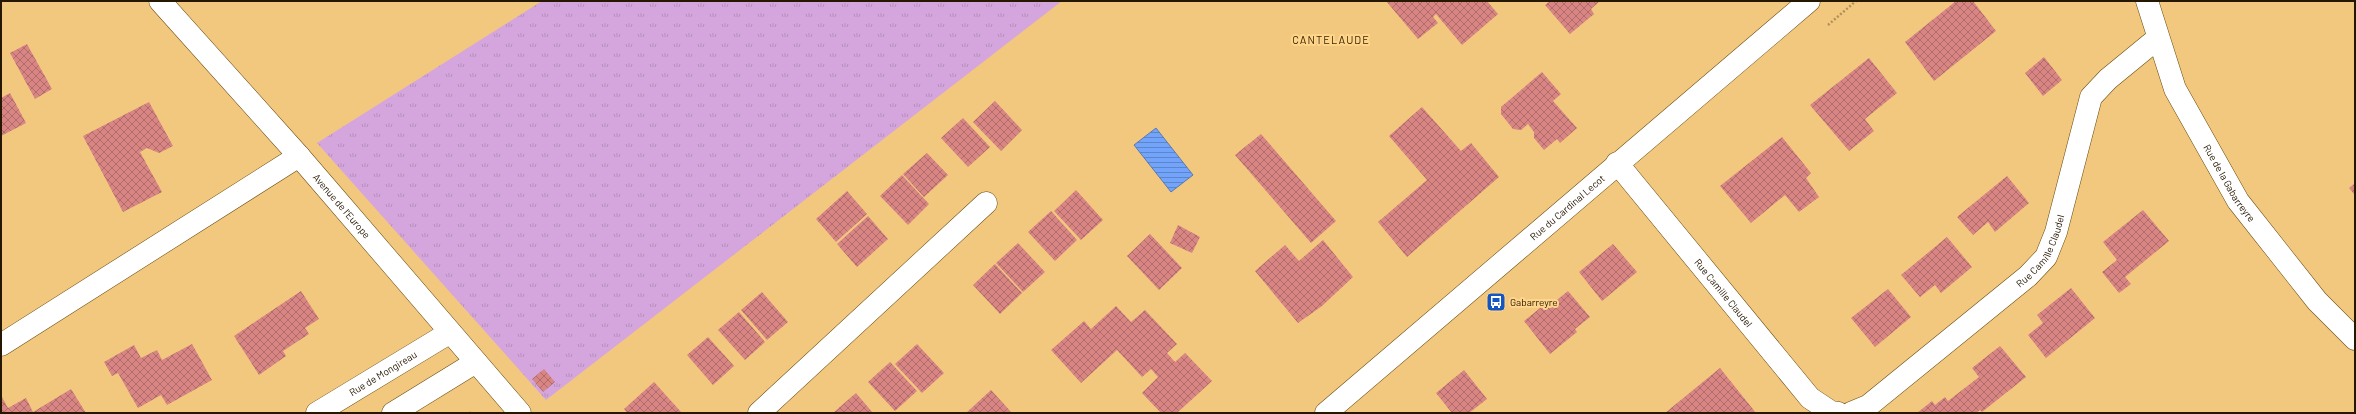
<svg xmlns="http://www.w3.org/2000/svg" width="2356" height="414" font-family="Barlow,sans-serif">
<defs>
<pattern id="grass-tufts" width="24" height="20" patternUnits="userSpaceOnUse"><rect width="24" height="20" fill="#d4a6dd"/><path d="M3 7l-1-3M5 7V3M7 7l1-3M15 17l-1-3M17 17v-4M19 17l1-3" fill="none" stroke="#b68ebc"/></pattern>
<pattern id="water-rules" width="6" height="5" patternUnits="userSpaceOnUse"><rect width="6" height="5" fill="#71a4fa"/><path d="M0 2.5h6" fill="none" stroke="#5d85c8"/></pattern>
<pattern id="building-cross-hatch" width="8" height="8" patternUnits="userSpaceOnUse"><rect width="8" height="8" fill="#d88584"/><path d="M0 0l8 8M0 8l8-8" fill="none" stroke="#af6c6a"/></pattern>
</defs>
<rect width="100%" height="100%" fill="#f2c87f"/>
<path fill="url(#grass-tufts)" d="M542 1H1062L546 400 317 143Z"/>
<path fill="url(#water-rules)" stroke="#5a7aaf" d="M1156 128 1193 175 1171 192 1134 145Z"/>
<g fill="url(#building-cross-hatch)">
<path d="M1386 1H1487L1498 14 1462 45 1436 14 1433 17 1438 23 1418 39Z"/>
<path d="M1550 1H1600L1591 9 1594 14 1570 34 1545 5Z"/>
<path d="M1956 1H1973L1996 31 1934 81 1905 42Z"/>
<path d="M27 44 52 89 35 99 10 53Z"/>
<path d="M2044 57 2062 80 2043 96 2025 73Z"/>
<path d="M1869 58 1897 93 1865 119 1874 131 1849 151 1810 105Z"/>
<path d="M1542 72 1561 94 1553 101 1577 128 1560 143 1557 139 1544 150 1534 138V132L1528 124 1521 130 1513 129 1501 114V107Z"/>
<path d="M10 93 26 123 1 136V98Z"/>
<path d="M995 101 1022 130 1001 151 973 122Z"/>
<path d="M149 102 173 146 159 153 147 148 140 152 162 192 123 212 83 136Z"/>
<path d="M1422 107 1461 151 1471 143 1499 177 1407 257 1378 222 1427 180 1389 136Z"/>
<path d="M963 118 990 147 968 167 941 138Z"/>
<path d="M1261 134 1336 221 1311 243 1235 155Z"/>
<path d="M1782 137 1811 173 1806 178 1819 197 1799 212 1785 195 1751 223 1720 186Z"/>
<path d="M927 153 948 175 924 197 903 174Z"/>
<path d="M902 175 929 204 908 225 880 196Z"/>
<path d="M2007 176 2029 203 1995 232 1988 222 1973 235 1957 217Z"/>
<path d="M2355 183V195L2349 188Z"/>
<path d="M1076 190 1103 220 1081 240 1054 211Z"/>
<path d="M847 191 867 214 836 242 816 219Z"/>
<path d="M2143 210 2169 241 2125 277 2131 284 2119 293 2102 272 2117 260 2103 242Z"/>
<path d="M1051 211 1077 240 1055 261 1028 232Z"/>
<path d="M868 216 888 239 857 267 837 244Z"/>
<path d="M1178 225 1200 237 1192 253 1170 243Z"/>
<path d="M1150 234 1182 268 1159 290 1127 256Z"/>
<path d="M1947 237 1972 267 1941 293 1935 285 1920 297 1901 275Z"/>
<path d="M1323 240 1353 277 1322 306 1298 323 1255 271 1285 245 1299 261Z"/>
<path d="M1018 243 1045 272 1023 292 996 263Z"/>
<path d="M1613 244 1637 272 1602 301 1579 272Z"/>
<path d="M995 264 1022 293 1000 314 973 285Z"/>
<path d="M2071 288 2095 318 2046 358 2028 335 2043 323 2037 315Z"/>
<path d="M1888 289 1911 317 1875 347 1851 318Z"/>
<path d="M301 291 319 319 305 328 309 334 283 351 286 356 259 375 234 336Z"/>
<path d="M1568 291 1590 317 1575 329 1577 332 1550 354 1524 321 1550 300 1553 303Z"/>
<path d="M762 292 788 322 767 340 741 310Z"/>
<path d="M1116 306 1131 322 1145 310 1177 344 1167 353 1175 362 1185 353 1212 381 1177 413H1161L1142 393 1158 377 1151 369 1142 377 1117 350 1081 383 1051 350 1084 321 1091 329Z"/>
<path d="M739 312 765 342 745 360 718 330Z"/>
<path d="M708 337 734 366 713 385 687 355Z"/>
<path d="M192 344 212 380 167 405 161 395 138 408 118 373 112 376 104 362 134 345 141 358 157 350 162 360Z"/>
<path d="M917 344 944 373 922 393 895 364Z"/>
<path d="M2000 346 2026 377 1982 412 1980 410 1976 413H1917L1932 401 1935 405 1945 397 1948 401 1979 377 1972 368Z"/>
<path d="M890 362 917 391 895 411 868 382Z"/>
<path d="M1720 368 1756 413H1665Z"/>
<path d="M544 369 555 382 543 392 532 379Z"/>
<path d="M1464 370 1487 399 1469 413H1452L1436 393Z"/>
<path d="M654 382 682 413H627L624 409Z"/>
<path d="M71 389 86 413H1V395L8 408 26 398 33 412Z"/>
<path d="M991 390 1012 413H966Z"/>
<path d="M856 393 873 413H833Z"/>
</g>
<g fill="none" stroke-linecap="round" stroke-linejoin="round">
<g stroke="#694c11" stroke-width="23">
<g id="minor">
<path id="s1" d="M160 1 299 156 520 413"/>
<path id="s2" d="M2147 1 2175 89 2238 201 2317 301 2355 339"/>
<path id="s3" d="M1617 163 1810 398 1831 412 1838 413"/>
<path d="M1 345 299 156"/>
<path id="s4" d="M317 413 449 333"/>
<path d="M393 413 476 362"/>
<path d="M759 413 986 203"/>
<path id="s5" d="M1326 413 1809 1"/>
<path id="s6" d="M1851 413 1868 406 2028 276 2046 257 2056 232 2091 97 2108 79 2158 38"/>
</g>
</g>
<g stroke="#b19057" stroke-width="2.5" stroke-dasharray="2 2" stroke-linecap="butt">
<path d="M1828 25 1856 1"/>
<path d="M469 413H472"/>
</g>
<use href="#minor" stroke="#fff" stroke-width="22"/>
</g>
<defs>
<g id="bus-square" transform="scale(1)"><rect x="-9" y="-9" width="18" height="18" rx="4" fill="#1455c0" stroke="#ffd58c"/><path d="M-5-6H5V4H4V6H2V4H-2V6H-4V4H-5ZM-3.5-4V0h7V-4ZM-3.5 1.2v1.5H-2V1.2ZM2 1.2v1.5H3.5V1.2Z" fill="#fff"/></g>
</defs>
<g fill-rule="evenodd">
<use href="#bus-square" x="1496" y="302"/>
</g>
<g text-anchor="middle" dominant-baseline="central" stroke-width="4" stroke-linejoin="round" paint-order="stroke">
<g font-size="10" fill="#261700" stroke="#ffd58c">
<text stroke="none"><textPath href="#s2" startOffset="201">Rue de la Gabarreyre</textPath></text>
<text stroke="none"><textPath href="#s1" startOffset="274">Avenue de l'Europe</textPath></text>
<text stroke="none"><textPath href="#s5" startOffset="317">Rue du Cardinal Lecot</textPath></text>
<text stroke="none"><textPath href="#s6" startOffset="253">Rue Camille Claudel</textPath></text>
<text stroke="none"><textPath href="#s3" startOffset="168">Rue Camille Claudel</textPath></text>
<text stroke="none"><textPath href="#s4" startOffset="77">Rue de Mongireau</textPath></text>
</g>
<g font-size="10" fill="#261700" stroke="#ffd58c" text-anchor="start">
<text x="1510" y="302">Gabarreyre</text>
</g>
<g font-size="11" letter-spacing="1" fill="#3c2800" stroke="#ffd58c">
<text x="1331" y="39">CANTELAUDE</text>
</g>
</g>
<rect width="2356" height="414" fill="none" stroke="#261700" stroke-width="4"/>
</svg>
